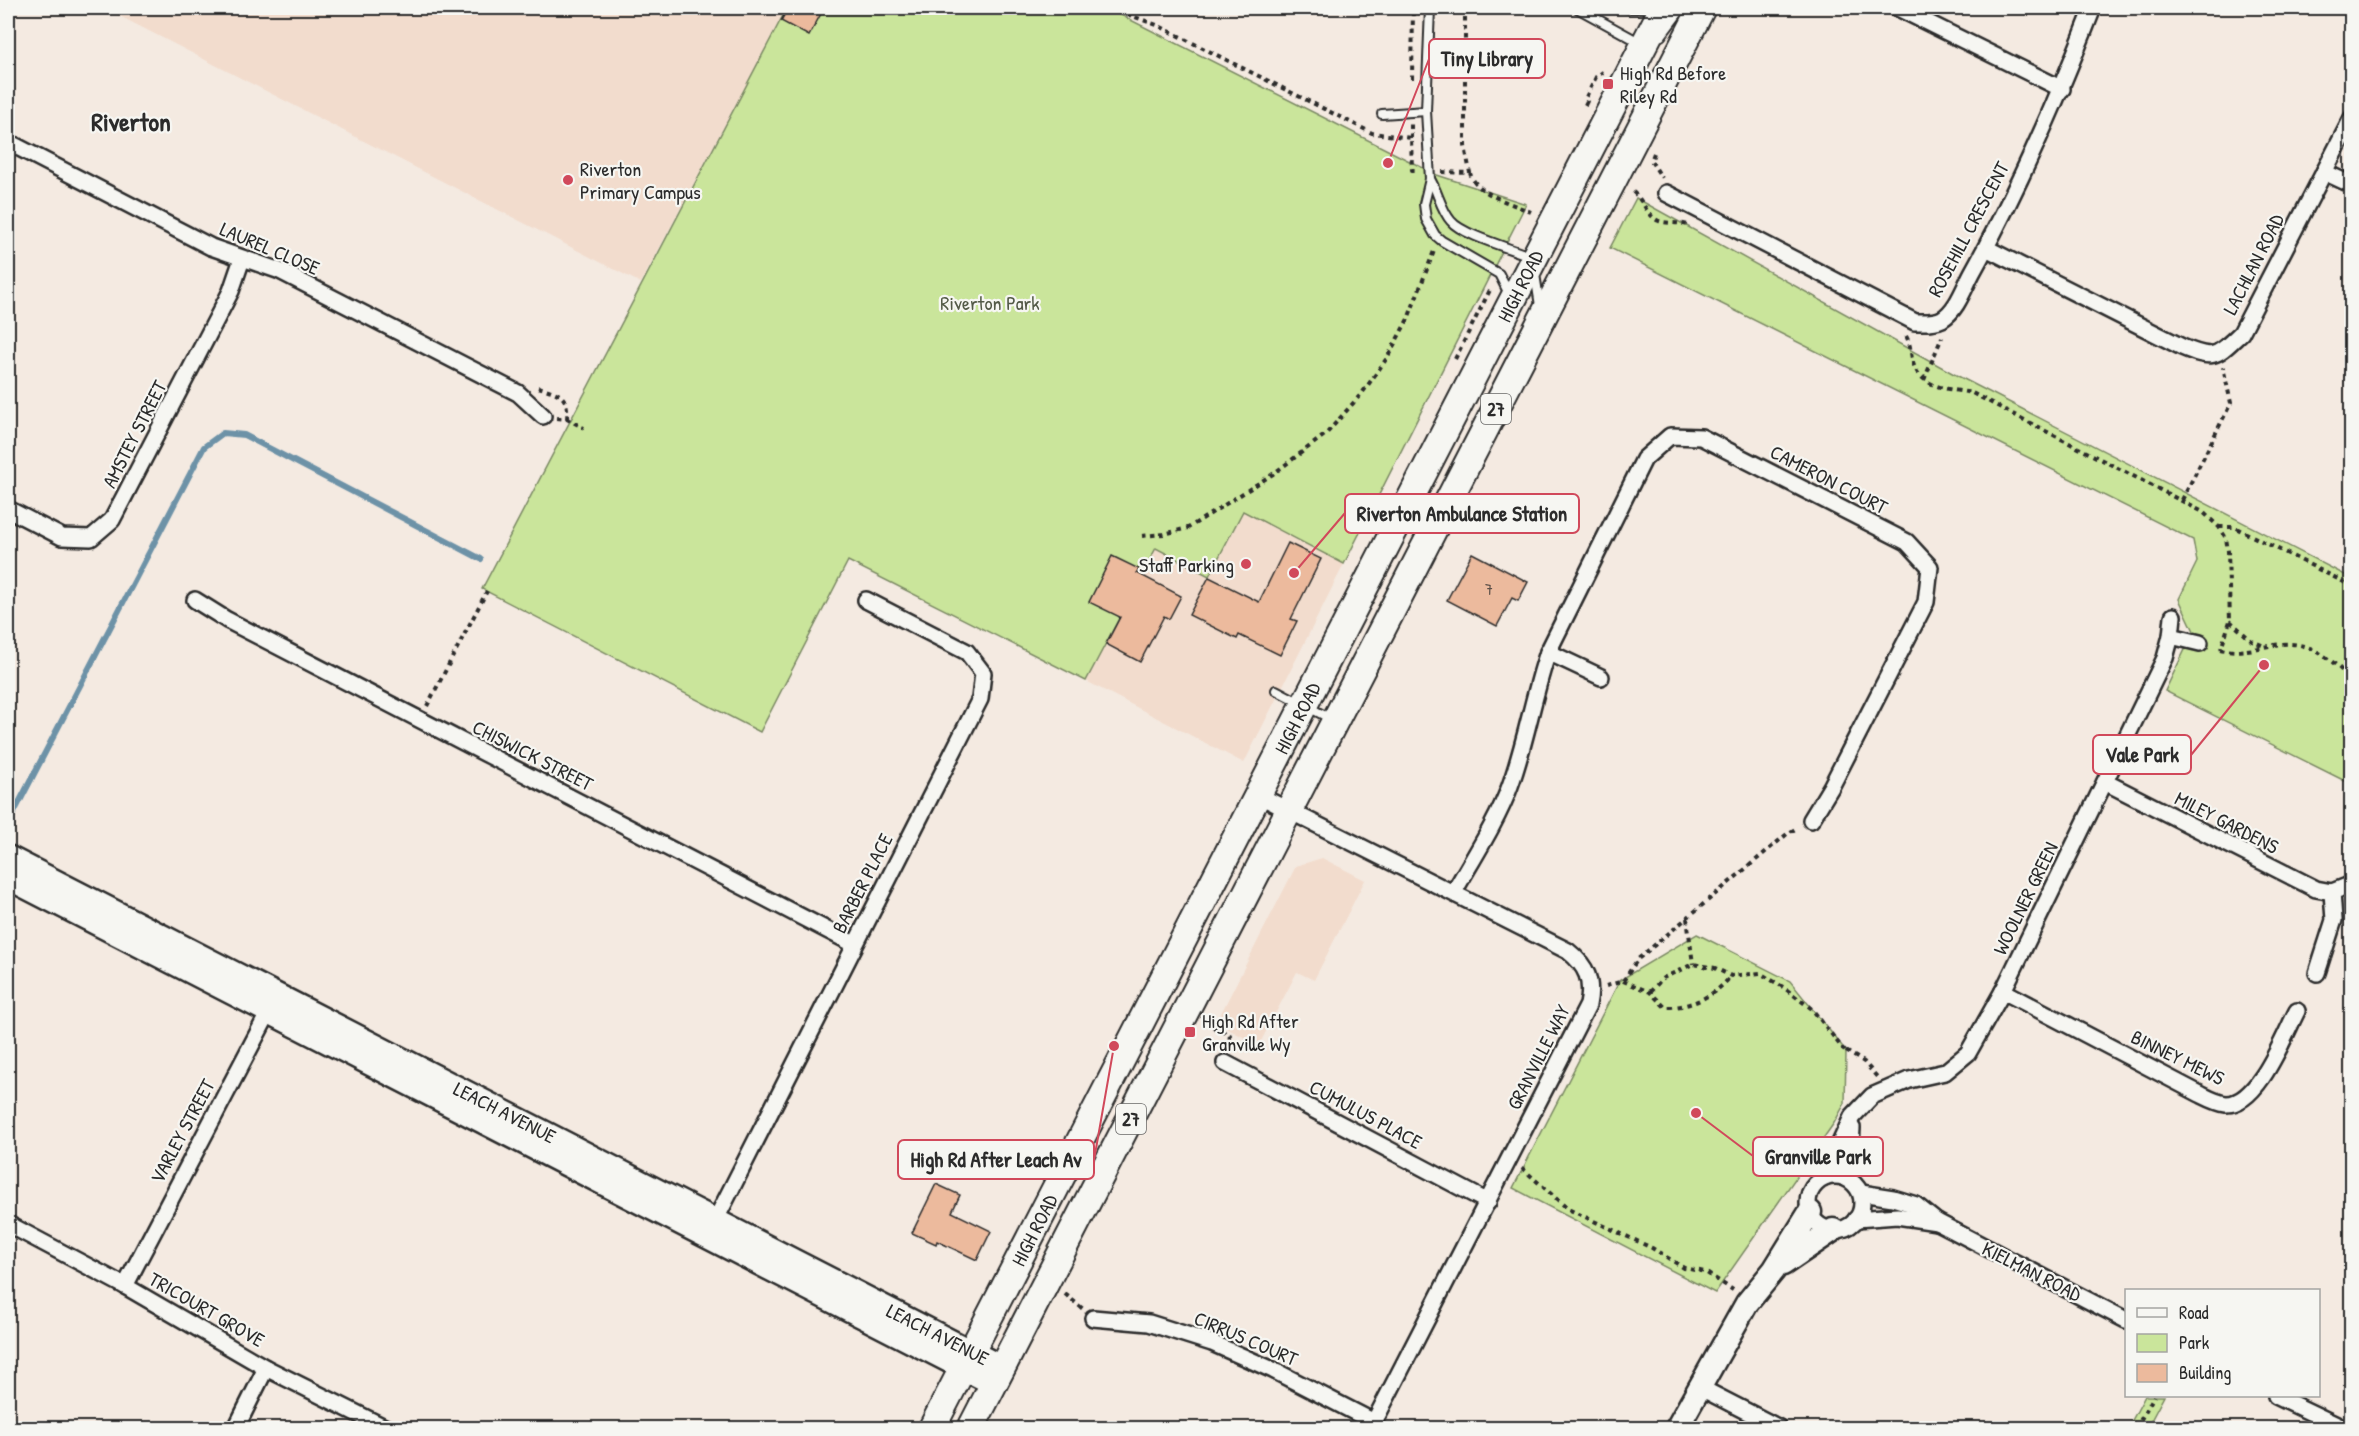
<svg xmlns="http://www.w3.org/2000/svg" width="2359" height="1436" font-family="'Patrick Hand',sans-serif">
<rect width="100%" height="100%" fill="#f4eae1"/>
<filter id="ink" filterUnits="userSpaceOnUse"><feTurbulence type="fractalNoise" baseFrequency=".0167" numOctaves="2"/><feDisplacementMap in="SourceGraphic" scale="12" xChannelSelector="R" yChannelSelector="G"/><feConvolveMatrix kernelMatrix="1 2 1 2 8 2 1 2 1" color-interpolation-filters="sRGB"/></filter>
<g filter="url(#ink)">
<g fill="#f2dccd">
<path d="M104 8H787L641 283Z"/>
<path d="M1243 511 1344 564 1244 763 1086 681 1156 548Z"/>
<path d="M1322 858 1365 880 1314 980 1297 972 1259 1045 1216 1023 1296 866Z"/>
</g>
<g fill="#cae59b" stroke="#7a8863" stroke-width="1.5">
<path d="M787 8H1107L1437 175 1526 204 1344 564 1243 511 1209 576 1156 548 1086 681 848 561 760 732 482 589Z"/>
<path d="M1636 198 1954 374 2351 578V784L2165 691 2194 631 2179 599 2197 562 2193 540 1610 248Z"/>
<path d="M1697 934 1790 981 1846 1051 1845 1103 1834 1123 1715 1293 1513 1188 1620 980Z"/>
<path d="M2145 1396H2164L2147 1428H2128Z"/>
</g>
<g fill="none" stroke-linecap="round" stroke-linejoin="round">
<path stroke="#6d92a7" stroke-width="6" d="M9 822 204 447 223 433 244 435 481 559"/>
</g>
<g fill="#ecba9d" stroke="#2b2b2b" stroke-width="1.5">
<path d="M788 8H824L809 36 781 21Z"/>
<path d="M1288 543 1321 559 1291 619 1297 621 1280 655 1239 635 1237 639 1189 615 1209 577 1259 602Z"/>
<path d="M1472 553 1528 582 1518 601 1512 598 1497 626 1447 600Z"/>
<path d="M1112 556 1139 569 1137 573 1181 596 1169 619 1164 616 1140 662 1106 644 1120 617 1089 602Z"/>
<path d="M936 1184 960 1195 952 1212 991 1231 977 1260 937 1241 936 1244 912 1233Z"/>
</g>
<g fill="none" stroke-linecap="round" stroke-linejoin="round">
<g stroke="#2b2b2b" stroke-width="12">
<g id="lane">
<path d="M1430 8 1426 111 1430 179 1424 204 1426 219 1435 235 1442 241 1499 274 1509 294"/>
<path d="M1577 8 1641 43"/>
<path d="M1627 8H1659"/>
<path d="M1661 36 1682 8"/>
<path d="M1382 114 1426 111"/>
<path d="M1430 179C1438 192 1441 210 1451 221 1462 235 1513 249 1532 257"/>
<path d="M1535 274 1540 306"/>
<path d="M1276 690 1331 719"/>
</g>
</g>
<g stroke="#2b2b2b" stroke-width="20">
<g id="street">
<path d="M1898 8 2062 89"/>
<path d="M8 142 211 247 280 271 518 393 543 416"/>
<path d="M2324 172 2352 185"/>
<path d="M1666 193 1915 322C1924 322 1934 323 1942 319 1957 310 1964 288 1972 273 2019 188 2058 98 2093 8"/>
<path d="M1986 248 2182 347C2215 361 2216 356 2241 333L2352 118"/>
<path d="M8 509 62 537 91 538 112 520 231 291 242 259"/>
<path d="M195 600 227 620 854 944"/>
<path d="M2171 636 2200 643"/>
<path d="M1548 652 1601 677"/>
<path d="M2105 782 2316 889 2332 892 2352 884"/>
<path d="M1258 795 1568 951C1587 966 1593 981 1588 1005L1371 1428"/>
<path d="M1454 892C1472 860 1498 820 1510 786 1526 742 1533 696 1548 652L1644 459 1670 436 1701 437 1907 542 1930 567 1926 602 1831 787 1811 820"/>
<path d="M2317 973 2334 920 2332 892"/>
<path d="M2003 991 2200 1094C2208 1098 2217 1103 2226 1104 2258 1105 2284 1036 2297 1011"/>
<path d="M1225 1063 1488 1202"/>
<circle cx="1835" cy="1203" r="27"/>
<path d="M1824 1178 1852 1117 1872 1096 1909 1080 1945 1072 1968 1053 2003 991 2165 658 2171 636 2173 616"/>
<path d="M1849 1179 1852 1128"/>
<path d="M1861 1193 1893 1198 1916 1205 1937 1222 2126 1320"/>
<path d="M1856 1219 1897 1216 1937 1222"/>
<path d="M8 1224 125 1286 266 1368 386 1428"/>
<path d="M712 1227 980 699 983 673 967 652 866 600"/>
<path d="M125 1286 273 1004"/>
<path d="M1093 1318 1149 1323 1212 1343 1273 1370 1374 1422"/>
<path d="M1699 1387 1779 1428"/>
<path d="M2276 1396 2343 1428"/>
<path d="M236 1428 266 1368"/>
</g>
</g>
<g stroke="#2b2b2b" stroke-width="27">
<g id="secondary">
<path d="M8 857 1003 1368"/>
<path d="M8 878 994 1384"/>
<path d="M1783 1264 1833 1230"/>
<path d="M1677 1428 1747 1303 1774 1270 1810 1212"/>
</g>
</g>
<g stroke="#2b2b2b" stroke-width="30">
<g id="primary">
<path d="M932 1428 1663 8"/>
<path d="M971 1428 1702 8"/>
</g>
</g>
<g stroke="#2b2b2b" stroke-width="4" stroke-dasharray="4.5 4.5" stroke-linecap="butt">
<path d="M1110 8 1157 25 1372 133 1411 138 1412 170H1416"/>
<path d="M1465 8V146L1470 173"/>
<path d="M1412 79 1413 8"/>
<path d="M1585 105 1587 101 1586 97 1596 77 1603 72"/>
<path d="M1411 138V122"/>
<path d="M1654 153 1651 161 1662 178"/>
<path d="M1442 172 1470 173C1476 194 1511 203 1531 212"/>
<path d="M1633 192C1643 200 1647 216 1659 221 1668 224 1679 222 1688 225"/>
<path d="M1906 336C1912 346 1910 358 1915 368 1925 389 1952 389 1972 393L2203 512 2219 527 2226 538 2228 551 2230 621 2221 649"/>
<path d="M1455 359 1491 288"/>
<path d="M1924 380 1942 337"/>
<path d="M538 387C559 393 569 395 567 419"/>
<path d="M557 418 567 419 584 428"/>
<path d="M2182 500 2231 403 2223 367"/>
<path d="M2219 527H2234L2352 586"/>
<path d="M1142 536 1164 534 1188 528 1273 474 1326 434 1363 392 1387 358 1408 319 1434 251"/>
<path d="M2230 621 2252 641 2264 646"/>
<path d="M2220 649C2262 658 2285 627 2327 658 2337 665 2346 673 2352 685"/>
<path d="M427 706 487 591"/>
<path d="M1687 918 1693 964"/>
<path d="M1623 981 1650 992 1665 1007C1690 1008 1715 996 1731 976"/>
<path d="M1606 986 1623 981 1638 959 1787 834 1797 828"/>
<path d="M1650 992 1663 978 1693 964 1715 968 1731 976 1760 973 1783 987 1812 1009 1846 1053"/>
<path d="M1205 1023 1230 1035 1228 1049"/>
<path d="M1846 1051 1864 1062 1877 1077"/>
<path d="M1522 1168 1568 1209 1652 1248 1684 1268 1705 1272 1733 1290"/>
<path d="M1065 1294 1083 1309"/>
<path d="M2136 1428 2154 1396"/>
</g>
<use href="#lane" stroke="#f6f6f2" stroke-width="8"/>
<use href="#street" stroke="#f6f6f2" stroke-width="15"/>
<use href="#secondary" stroke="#f6f6f2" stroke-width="22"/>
<use href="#primary" stroke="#f6f6f2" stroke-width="26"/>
</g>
</g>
<g fill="#d1495b" stroke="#f6f6f2" stroke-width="2">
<rect x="1602" y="78" width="12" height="12" rx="3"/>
<circle cx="568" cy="180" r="6"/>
<circle cx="1246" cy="564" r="6"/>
<rect x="1184" y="1026" width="12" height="12" rx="3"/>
</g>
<g text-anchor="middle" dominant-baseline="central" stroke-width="4.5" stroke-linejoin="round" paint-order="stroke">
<g font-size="16" fill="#5b4f48">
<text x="1489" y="589">7</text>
</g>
<g fill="#f6f6f2" stroke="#686867" stroke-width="1.5">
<rect x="1481" y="394" width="30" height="30" rx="4.5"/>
<rect x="1116" y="1104" width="30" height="30" rx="4.5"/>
</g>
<g font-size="18" font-weight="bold" fill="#2b2b2b">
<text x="1496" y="409">27</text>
<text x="1131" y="1119">27</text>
</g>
<g font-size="20" fill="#2b2b2b" stroke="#f6f6f2" text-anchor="start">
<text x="1620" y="72">High Rd Before<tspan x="1620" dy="23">Riley Rd</tspan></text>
<text x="580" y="168">Riverton<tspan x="580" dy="23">Primary Campus</tspan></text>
<text x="1234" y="564" text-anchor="end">Staff Parking</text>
<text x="1202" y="1020">High Rd After<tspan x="1202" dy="23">Granville Wy</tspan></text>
</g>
<g font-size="20" fill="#2b2b2b" stroke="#f6f6f2">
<text transform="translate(1968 229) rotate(-62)">ROSEHILL CRESCENT</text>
<text transform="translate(270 248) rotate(23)">LAUREL CLOSE</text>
<text transform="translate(2253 264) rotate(-63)">LACHLAN ROAD</text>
<text transform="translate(1520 286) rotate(-63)">HIGH ROAD</text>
<text transform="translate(134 434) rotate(-63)">AMSTEY STREET</text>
<text transform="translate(1829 479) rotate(27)">CAMERON COURT</text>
<text transform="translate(1297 718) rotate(-63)">HIGH ROAD</text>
<text transform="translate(533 755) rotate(27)">CHISWICK STREET</text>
<text transform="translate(2227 822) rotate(27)">MILEY GARDENS</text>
<text transform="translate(862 883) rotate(-63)">BARBER PLACE</text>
<text transform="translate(2025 898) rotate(-64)">WOOLNER GREEN</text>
<text transform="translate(1538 1057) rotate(-63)">GRANVILLE WAY</text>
<text transform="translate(2178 1057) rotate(26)">BINNEY MEWS</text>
<text transform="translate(505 1112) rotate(27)">LEACH AVENUE</text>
<text transform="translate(1366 1114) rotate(28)">CUMULUS PLACE</text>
<text transform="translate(182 1131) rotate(-62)">VARLEY STREET</text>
<text transform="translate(1034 1230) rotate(-63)">HIGH ROAD</text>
<text transform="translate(2032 1271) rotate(27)">KIELMAN ROAD</text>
<text transform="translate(207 1309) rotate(30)">TRICOURT GROVE</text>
<text transform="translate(938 1334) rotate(27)">LEACH AVENUE</text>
<text transform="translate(1246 1338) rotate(23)">CIRRUS COURT</text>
</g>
<g font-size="20" fill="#535a47" stroke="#f6f6f2">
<text x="990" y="302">Riverton Park</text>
</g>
<g font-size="26" font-weight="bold" fill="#2b2b2b" stroke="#f6f6f2">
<text x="131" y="121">Riverton</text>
</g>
</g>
<path fill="none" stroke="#d1495b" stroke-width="2" d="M1388 163L1429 59M1294 573L1345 513M2264 665L2191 755M1696 1113L1753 1156M1114 1046L1094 1160"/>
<g fill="#d1495b" stroke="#f6f6f2" stroke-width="2">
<circle cx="1388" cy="163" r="6"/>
<circle cx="1294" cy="573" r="6"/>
<circle cx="2264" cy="665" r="6"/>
<circle cx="1696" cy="1113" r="6"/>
<circle cx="1114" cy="1046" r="6"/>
</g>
<g fill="#f6f6f2" stroke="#d1495b" stroke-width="2">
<rect x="1429" y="39" width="116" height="39" rx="6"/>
<rect x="1345" y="494" width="234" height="39" rx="6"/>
<rect x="2093" y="735" width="98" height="39" rx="6"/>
<rect x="1753" y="1137" width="130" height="39" rx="6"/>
<rect x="898" y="1140" width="196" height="39" rx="6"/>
</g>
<g font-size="21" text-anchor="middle" font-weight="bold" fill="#2b2b2b">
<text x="1487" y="66">Tiny Library</text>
<text x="1462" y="521">Riverton Ambulance Station</text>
<text x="2142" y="762">Vale Park</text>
<text x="1818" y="1164">Granville Park</text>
<text x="996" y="1167">High Rd After Leach Av</text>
</g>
<rect width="2359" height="1436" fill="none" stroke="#f6f6f2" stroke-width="30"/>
<rect x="15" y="15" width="2329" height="1406" fill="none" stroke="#2b2b2b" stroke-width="2" filter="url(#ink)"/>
<rect x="2125" y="1289" width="195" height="108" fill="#f6f6f2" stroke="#a5a5a2" stroke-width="1.5"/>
<rect x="2137" y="1308" width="30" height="9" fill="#f6f6f2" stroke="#a5a5a2" stroke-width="1.5"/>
<text x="2179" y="1319" font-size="18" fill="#2b2b2b">Road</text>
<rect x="2137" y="1334" width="30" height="18" fill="#cae59b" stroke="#a5a5a2" stroke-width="1.5"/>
<text x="2179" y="1349" font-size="18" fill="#2b2b2b">Park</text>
<rect x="2137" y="1364" width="30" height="18" fill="#ecba9d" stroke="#a5a5a2" stroke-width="1.5"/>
<text x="2179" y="1379" font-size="18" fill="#2b2b2b">Building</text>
</svg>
